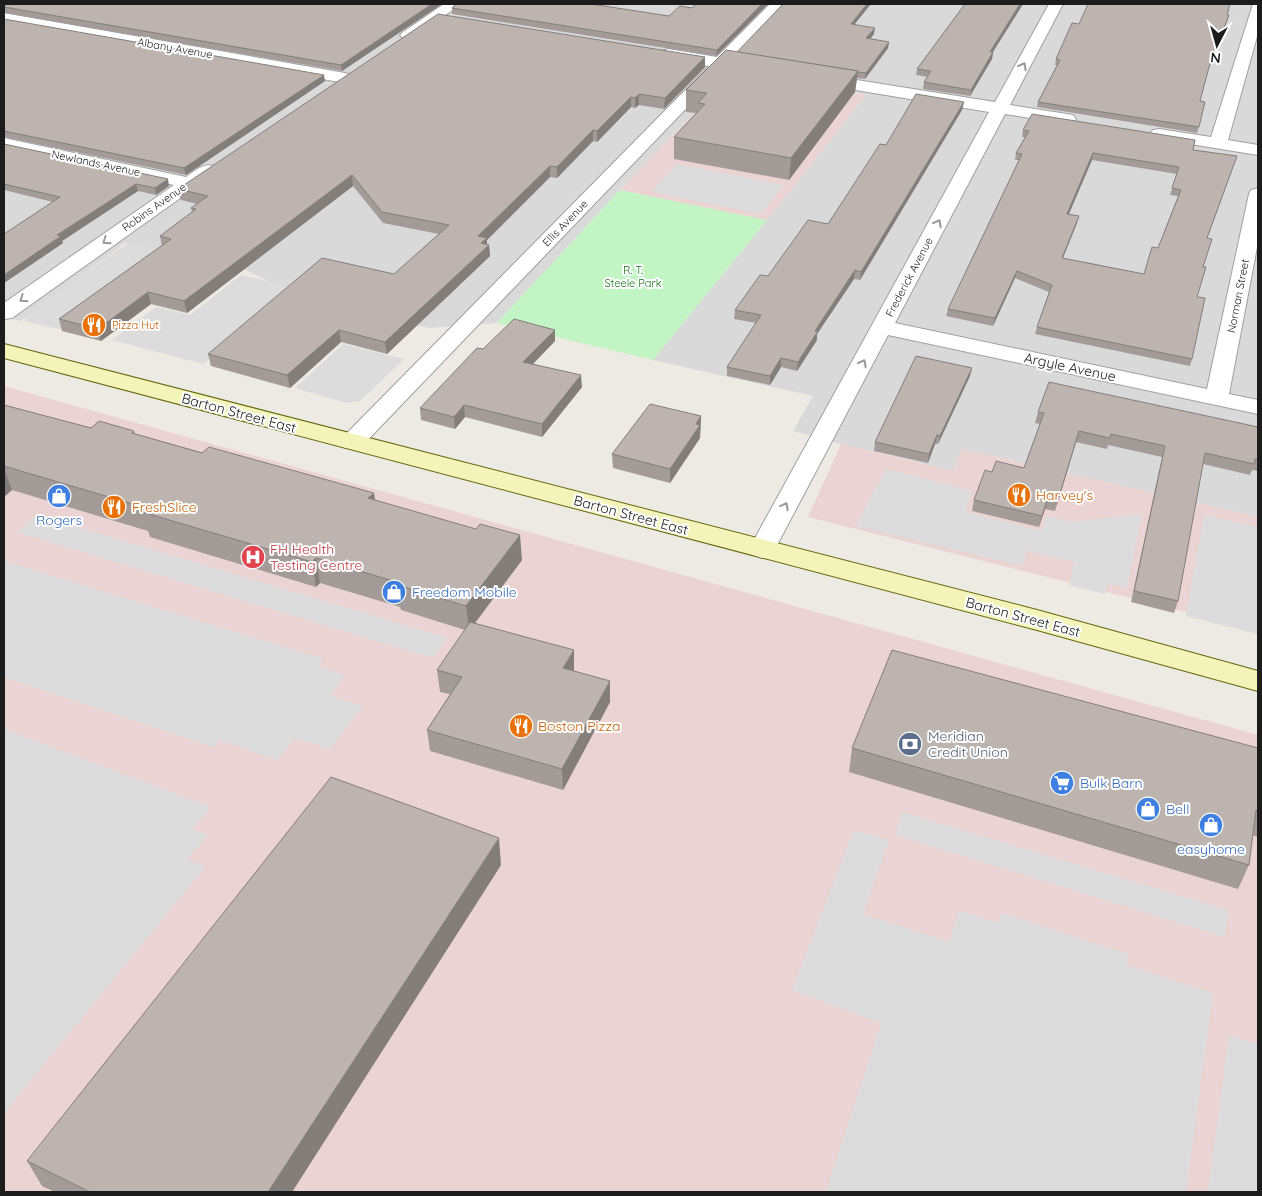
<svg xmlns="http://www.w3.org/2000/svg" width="1262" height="1196" font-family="Quicksand,sans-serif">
<rect width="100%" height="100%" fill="#ede9e3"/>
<path fill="#dad9d9" d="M4 4H1258V517L962 449 953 471 841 444 793 431 813 396 653 360 767 220 866 95 733 73 620 190 497 323 429 328 298 296 239 267 125 243 21 321 4 317Z"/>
<g fill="#ecd3d3">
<path d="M733 73 866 95 767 220 620 190Z"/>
<path d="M4 386 1258 735V1192H4Z"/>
<path d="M841 444 953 471 962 449 1258 517V630L808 517Z"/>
</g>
<path fill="#c2f4c4" d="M620 190 767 220 653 360 497 323Z"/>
<g fill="#dcdcdc">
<path d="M677 164 784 185 761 214 651 192Z"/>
<path d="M128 243 203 260 140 270 59 329 25 321 27 314Z"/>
<path d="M241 275 296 288 203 364 112 340 156 307 190 315Z"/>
<path d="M343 344 404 359 360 401 346 403 295 388Z"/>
<path d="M886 469 972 491 965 512 1042 531 1046 516 1072 522 1142 514 1127 588 1108 584 1105 594 1069 585 1074 562 1027 551 1022 566 856 526Z"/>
<path d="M37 515 448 638 433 658 17 532Z"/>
<path d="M1204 515 1258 527V634L1186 616Z"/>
<path d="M4 561 324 659 318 667 345 675 330 696 363 706 330 749 295 738 277 760 220 740 214 747 4 677Z"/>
<path d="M4 729 211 807 192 829 208 835 187 859 205 867 5 1112Z"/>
<path d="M902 812 1228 910 1225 937 895 835Z"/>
<path d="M854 830 889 840 863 914 949 942 959 910 998 923 1002 913 1128 954 1127 965 1213 993 1186 1192H826L881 1023 792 990Z"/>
<path d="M1229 1035 1258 1044V1192H1208Z"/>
</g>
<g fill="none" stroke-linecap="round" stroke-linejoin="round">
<g stroke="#a0a0a0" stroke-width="2">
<g id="minor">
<path d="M444 4H461L413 38H403L400 35 403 32Z"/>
<path d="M770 4H785L733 60 758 65 760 68 758 71 752 73 725 68 361 447 352 449 343 447 340 442 343 437 709 66 662 57 660 54 662 51 668 49 717 57Z"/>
<path d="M1049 4H1063L1010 105 1067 114 1073 115 1076 119 1073 123 1067 124 1005 114 895 323 1207 389 1249 194 1251 190 1258 188V242L1229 394 1258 400V414L888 335 775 549 771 555 762 558 753 555 749 549 989 112 819 84 813 82 811 79 813 76 819 74 995 102Z"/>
<path d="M1253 4H1258V33L1228 140 1258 145V155L1153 138 1150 134 1153 130 1159 129 1211 137Z"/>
<path d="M4 13 345 73 351 75 353 78 351 81 345 83 4 23Z"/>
<path d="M4 138 186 177C196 170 203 163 214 166L217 170 214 174 12 318 4 319V303L174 185 4 148Z"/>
</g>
</g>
<g stroke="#63690d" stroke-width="2">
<path id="secondary" d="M4 344 1037 610 1258 671V691L1037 630 4 358Z"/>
</g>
<use href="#minor" fill="#fff" fill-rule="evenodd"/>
<use href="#secondary" fill="#f3f4ba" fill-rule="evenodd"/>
</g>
<g fill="#a39b97" fill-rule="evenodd">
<path d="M4 4H442L342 71 4 13Z"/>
<path d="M696 4H768L716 56 452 14V8L669 16 692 8Z"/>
<path d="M965 4H1023L993 52 992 59 970 96 923 89 924 82 928 77 916 75 917 69Z"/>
<path d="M1227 15H1229L1227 21 1207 73 1200 101 1205 102 1197 133 1037 107 1038 102 1057 65H1055L1056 59 1079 24Z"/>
<path d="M4 19 325 81 186 175 4 137Z"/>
<path d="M854 25 874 34 870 39 889 42 888 48 865 79 857 78 855 92 789 180 674 159V137L696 113 686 112V90L737 52Z"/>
<path d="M705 57V67L664 109 639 105 635 108 631 107 597 142 593 141 557 178 550 177 487 240V244L489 245 490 256 387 354 341 342 290 388 211 366 208 354 394 274 439 234 383 223 353 186 187 313 151 304 101 341 62 331 59 319 162 246 160 236 192 212 191 208 197 204 181 200 178 189Z"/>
<path d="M964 102 962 110 860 280 854 279 817 334V340L797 371 781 367 770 385 727 376V367L756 323 734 319 735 310 768 276 828 224 886 145Z"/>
<path d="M1023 130 1193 150 1237 156 1207 239 1203 267 1197 297 1192 359 1190 366 1035 334 1037 327 1049 292 1015 278 993 326 946 316 948 309 1019 160H1015L1016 153 1025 137H1022ZM1092 160 1177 174 1170 195 1178 196 1158 248 1144 274 1063 258 1077 223 1068 214Z"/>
<path d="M4 144 169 186 156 195 138 191 62 241 63 243 4 283 53 202 4 190Z"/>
<path d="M555 330V341L533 364 582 387 542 437 465 417 455 429 421 420 420 408 483 349Z"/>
<path d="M970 376 938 444H935L928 463 874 451 875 442Z"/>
<path d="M4 405 91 428 134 431 135 434 375 500 522 560 475 623 574 671 610 681V702L563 790 430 751 427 730 450 694 440 692 437 670 465 630 401 610 400 607 320 583 316 587 150 537 148 531 12 490 4 497Z"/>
<path d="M1038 412 1258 427V471L1252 470 1250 475 1203 464 1178 601 1174 613 1131 602 1162 457 1108 445 1107 449 1076 442 1055 511 1045 509 1039 527 972 511 974 500 992 472 1024 468 1040 424 1035 423Z"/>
<path d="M701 416 700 438 670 483 613 468 612 454Z"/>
<path d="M852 748H1258V837L1252 835 1249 865 1238 889 849 772Z"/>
<path d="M501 865 292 1192H55L42 1186 27 1161Z"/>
</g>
<g fill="#847e7b">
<path d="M432 4H442L342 71 341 65Z"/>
<path d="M762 4H768L716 56 717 50Z"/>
<path d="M867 4H871L850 30 851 24Z"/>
<path d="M1020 4H1023L989 58 990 52Z"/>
<path d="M1229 15 1227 21 1207 73 1209 67Z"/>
<path d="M875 28 874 34 866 44V38Z"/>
<path d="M889 42 888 48 865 79 866 73Z"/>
<path d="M993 52 992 59 970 96 971 90Z"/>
<path d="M705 57V67L664 109 665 98Z"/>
<path d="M858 71 855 92 789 180 791 158Z"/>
<path d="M324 75 325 81 186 175 184 168Z"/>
<path d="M639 94V105L635 108V98Z"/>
<path d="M631 97V107L597 142V131Z"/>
<path d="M964 102 962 110 860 280 861 272Z"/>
<path d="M593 130V141L557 178V167Z"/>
<path d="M1093 153 1092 160 1066 221 1067 214Z"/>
<path d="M550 166V177L487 240V247L489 245 490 256 387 354 385 342 478 236Z"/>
<path d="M352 175 353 186 187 313 184 301Z"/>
<path d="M168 179 169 186 156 195 155 188Z"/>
<path d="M136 184 138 191 62 241 63 243 4 283V275L57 235Z"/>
<path d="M1079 216 1077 223 1060 265 1062 258Z"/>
<path d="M855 270 854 279 817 334V340L797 371 798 362 815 331Z"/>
<path d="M1017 271 1015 278 993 326 995 318Z"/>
<path d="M148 292 151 304 101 341 98 329Z"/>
<path d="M339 330 341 342 290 388 287 375Z"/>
<path d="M555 330V341L524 373 523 362Z"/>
<path d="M781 358V367L770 385V376Z"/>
<path d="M972 368 970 376 938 444 940 436Z"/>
<path d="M581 375 582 387 542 437V424Z"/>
<path d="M464 405 465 417 455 429 454 417Z"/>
<path d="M701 416 700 438 670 483V469Z"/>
<path d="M1079 431 1076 442 1055 511 1058 500Z"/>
<path d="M937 435 935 444 928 463 929 454Z"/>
<path d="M4 469 12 490 4 497Z"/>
<path d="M374 493 378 517 368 498Z"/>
<path d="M1048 497 1045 509 1039 527 1042 516Z"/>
<path d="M520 535 522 560 469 631 466 606Z"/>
<path d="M316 558 320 583 316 587 312 562Z"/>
<path d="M574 650V671L563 668Z"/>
<path d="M610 681V702L563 790 562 769Z"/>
<path d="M499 838 501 865 292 1192H268Z"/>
</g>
<g fill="#bdb4b0" stroke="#847e7b" fill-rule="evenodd">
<path d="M4 4H432L341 65 4 7Z"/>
<path d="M456 4H591L669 16 680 6 692 8 696 4H762L717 50 452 8Z"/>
<path d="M783 4H867L851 24 875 28 866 38 889 42 866 73 857 72 858 71 737 52Z"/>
<path d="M965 4H1020L990 52H993L971 90 924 82 931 71 917 69Z"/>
<path d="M1088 4H1230L1227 15H1229L1209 67 1200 101 1205 102 1199 127 1038 102 1060 60 1056 59 1072 23 1079 24Z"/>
<path d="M438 14 705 57 665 98 639 94 635 98 631 97 597 131 593 130 557 167 550 166 478 236 487 238 481 243 489 245 385 342 339 330 287 375 208 354 322 258 394 274 449 225 382 212 352 175 184 301 148 292 98 329 59 319 171 239 160 236 196 209 191 208 208 196 178 189Z"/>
<path d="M4 19 324 75 184 168 4 131Z"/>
<path d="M726 50 858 71 791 158 674 137 705 104 698 103 707 93 686 90Z"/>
<path d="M916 94 964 102 861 272 855 270 815 331H818L798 362 781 358 770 376 727 367 761 315 735 310 760 275 768 276 808 220 828 224 880 144 886 145Z"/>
<path d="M1032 114 1195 140 1193 150 1237 156 1207 238 1212 239 1203 267H1206L1197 297 1205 298 1192 359 1037 327 1052 285 1017 271 995 318 948 309 1022 154 1016 153 1029 131 1023 130ZM1093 153 1179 167 1172 188 1181 190 1158 248 1152 247 1144 274 1062 258 1079 216 1067 214Z"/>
<path d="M4 144 168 179 155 188 136 184 57 235 61 236 4 275V234L60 197 4 184Z"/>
<path d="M514 319 555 330 523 362 581 375 542 424 464 405 454 417 420 408 477 348 483 349Z"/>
<path d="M916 356 972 368 940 436 937 435 929 454 875 442Z"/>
<path d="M1049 382 1258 427V459H1255L1254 464 1205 453 1178 601 1134 591 1165 446 1111 434 1110 438 1079 431 1058 500 1048 497 1042 516 974 500 985 470 992 472 996 461 1024 468 1044 413 1038 412Z"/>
<path d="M650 404 701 416 696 424 700 425 670 469 612 454Z"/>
<path d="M4 405 91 428 99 421 134 431 132 433 202 453 209 447 374 493 368 498 476 529 480 524 520 535 466 606 397 585 400 583 316 558 312 562 142 512 146 508 4 466Z"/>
<path d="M470 622 574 650 563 668 610 681 562 769 427 730 462 677 437 670Z"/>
<path d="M892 650 1258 748V811L1256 810 1249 865 852 748Z"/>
<path d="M331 777 499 838 268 1192H90L27 1161Z"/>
</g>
<defs><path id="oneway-chevron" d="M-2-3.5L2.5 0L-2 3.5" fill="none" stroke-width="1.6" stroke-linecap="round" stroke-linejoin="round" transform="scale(1.25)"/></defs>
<g stroke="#999">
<use href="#oneway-chevron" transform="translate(1023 66) rotate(-62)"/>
<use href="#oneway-chevron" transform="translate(938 223) rotate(-62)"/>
<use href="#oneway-chevron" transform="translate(106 241) rotate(145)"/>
<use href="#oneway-chevron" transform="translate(23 299) rotate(145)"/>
<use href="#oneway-chevron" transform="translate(863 363) rotate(-62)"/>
<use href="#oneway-chevron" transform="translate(785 506) rotate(-61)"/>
</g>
<defs>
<g id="restaurant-disc" transform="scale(1.25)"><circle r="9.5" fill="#e8710a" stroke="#fff"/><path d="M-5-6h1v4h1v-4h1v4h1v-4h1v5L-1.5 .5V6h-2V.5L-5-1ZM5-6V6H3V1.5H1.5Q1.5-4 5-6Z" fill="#fff"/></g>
<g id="shop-disc" transform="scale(1.25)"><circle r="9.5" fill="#3f7fe0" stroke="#fff"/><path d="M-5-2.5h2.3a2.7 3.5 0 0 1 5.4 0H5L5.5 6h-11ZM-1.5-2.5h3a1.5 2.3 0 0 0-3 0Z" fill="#fff"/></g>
<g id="hospital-disc" transform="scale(1.25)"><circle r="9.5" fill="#e0444e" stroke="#fff"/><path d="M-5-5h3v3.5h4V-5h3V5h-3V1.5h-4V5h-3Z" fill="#fff"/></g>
<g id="bank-disc" transform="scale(1.25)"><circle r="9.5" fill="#5c6f8a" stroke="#fff"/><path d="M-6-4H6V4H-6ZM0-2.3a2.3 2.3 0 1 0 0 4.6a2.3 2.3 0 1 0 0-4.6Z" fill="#fff"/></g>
<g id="supermarket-disc" transform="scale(1.25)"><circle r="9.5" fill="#3f7fe0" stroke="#fff"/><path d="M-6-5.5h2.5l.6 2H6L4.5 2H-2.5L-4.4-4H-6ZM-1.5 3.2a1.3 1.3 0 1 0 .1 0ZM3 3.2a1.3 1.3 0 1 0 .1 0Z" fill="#fff"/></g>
</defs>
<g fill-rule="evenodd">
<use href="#restaurant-disc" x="94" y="325"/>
<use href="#restaurant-disc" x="1019" y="495"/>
<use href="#shop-disc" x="59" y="496"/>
<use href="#restaurant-disc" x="114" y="507"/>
<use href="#hospital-disc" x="253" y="557"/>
<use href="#shop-disc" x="394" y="592"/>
<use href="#restaurant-disc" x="521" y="726"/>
<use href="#bank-disc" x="910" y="744"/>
<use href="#supermarket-disc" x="1062" y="783"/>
<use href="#shop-disc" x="1148" y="809"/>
<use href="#shop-disc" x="1211" y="825"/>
</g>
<g text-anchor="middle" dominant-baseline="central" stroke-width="4" stroke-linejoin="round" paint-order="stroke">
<g font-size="11" fill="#1c1c1c" stroke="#fff">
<text transform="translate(175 48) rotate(10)">Albany Avenue</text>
<text transform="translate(96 163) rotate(12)">Newlands Avenue</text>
<text transform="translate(154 207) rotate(-35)">Robins Avenue</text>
<text transform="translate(565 223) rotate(-46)">Ellis Avenue</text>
<text transform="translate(909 277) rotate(-62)">Frederick Avenue</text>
<text transform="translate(1238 296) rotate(-79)">Norman Street</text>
</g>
<g font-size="11" fill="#147017" stroke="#fff">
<text x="633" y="270">R. T.<tspan x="633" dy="13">Steele Park</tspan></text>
</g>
<g font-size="11" fill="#c56008" stroke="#fff" text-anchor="start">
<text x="112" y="325">Pizza Hut</text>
</g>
<g font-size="14" fill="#1c1c1c" stroke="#fff">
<text transform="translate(1070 367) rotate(12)">Argyle Avenue</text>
<text transform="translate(239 413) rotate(15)">Barton Street East</text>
<text transform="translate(631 515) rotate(15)">Barton Street East</text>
<text transform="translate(1023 617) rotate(15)">Barton Street East</text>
</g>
<g font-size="14" fill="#c56008" stroke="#fff" text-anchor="start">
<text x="1036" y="495">Harvey's</text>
<text x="132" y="507">FreshSlice</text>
<text x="538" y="726">Boston Pizza</text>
</g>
<g font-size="14" fill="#366cbe" stroke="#fff" text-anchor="start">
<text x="59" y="520" text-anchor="middle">Rogers</text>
<text x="412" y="592">Freedom Mobile</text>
<text x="1080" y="783">Bulk Barn</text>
<text x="1166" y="809">Bell</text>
<text x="1211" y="849" text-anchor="middle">easyhome</text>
</g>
<g font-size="14" fill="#be3a42" stroke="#fff" text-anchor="start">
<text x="270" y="549">FH Health<tspan x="270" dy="16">Testing Centre</tspan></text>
</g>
<g font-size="14" fill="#4e5e75" stroke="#fff" text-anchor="start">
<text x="928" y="736">Meridian<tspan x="928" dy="16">Credit Union</tspan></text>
</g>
</g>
<rect width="1262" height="1196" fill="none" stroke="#1c1c1c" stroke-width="10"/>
<g transform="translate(1217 45) rotate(186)" stroke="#ffffff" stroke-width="4" paint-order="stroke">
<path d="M0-4L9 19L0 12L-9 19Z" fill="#1c1c1c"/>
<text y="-8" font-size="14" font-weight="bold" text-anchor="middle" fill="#1c1c1c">N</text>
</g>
</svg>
